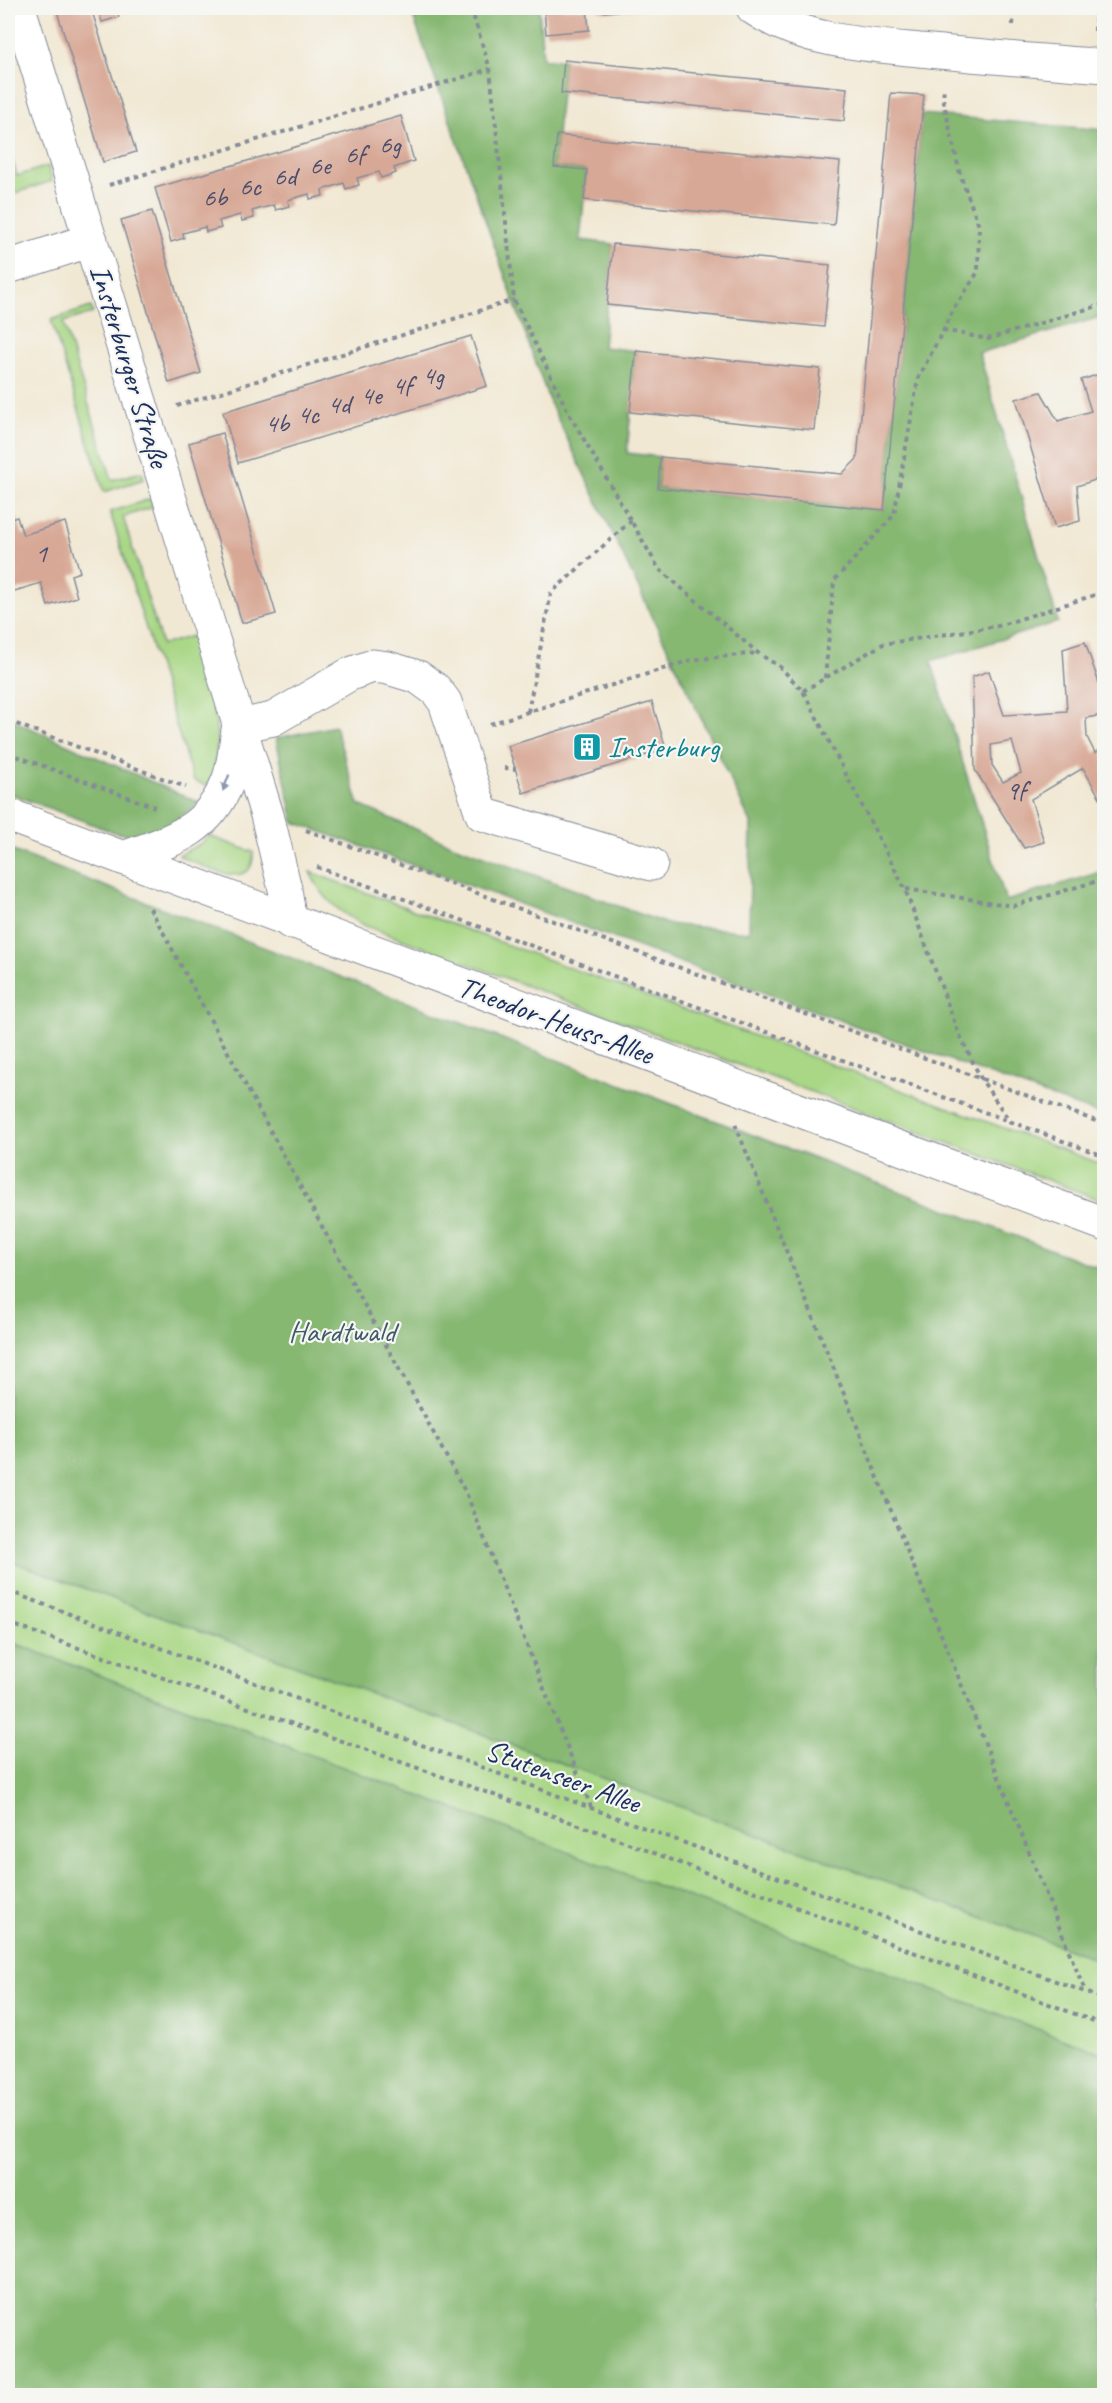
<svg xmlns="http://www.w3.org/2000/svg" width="1112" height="2403" font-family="Caveat,sans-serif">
<rect width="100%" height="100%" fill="#f6f6f2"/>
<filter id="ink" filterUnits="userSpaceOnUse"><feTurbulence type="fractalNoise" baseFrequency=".0167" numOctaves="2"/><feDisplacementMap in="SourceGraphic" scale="12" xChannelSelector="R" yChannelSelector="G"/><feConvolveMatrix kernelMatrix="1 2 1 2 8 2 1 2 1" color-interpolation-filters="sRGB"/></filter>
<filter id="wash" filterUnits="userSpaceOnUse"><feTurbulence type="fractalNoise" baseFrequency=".008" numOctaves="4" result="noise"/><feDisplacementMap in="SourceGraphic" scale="24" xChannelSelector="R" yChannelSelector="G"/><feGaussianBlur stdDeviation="1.35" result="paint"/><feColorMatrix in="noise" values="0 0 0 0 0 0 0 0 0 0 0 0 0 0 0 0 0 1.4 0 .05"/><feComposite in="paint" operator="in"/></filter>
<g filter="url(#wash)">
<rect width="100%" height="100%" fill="#f1e8d3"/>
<g fill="#a9d785" stroke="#628372" stroke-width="1.5">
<path d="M8 144 17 176 48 166 52 181 12 194 8 179Z"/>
<path d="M91 307 93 313 63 322 112 480 142 472 144 479 104 492 51 320Z"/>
<path d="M150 499 153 507 123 517 162 645 192 636C209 692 228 729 209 787L193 780 110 512Z"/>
<path d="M209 836 253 852C256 896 198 864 180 856L179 855 200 844Z"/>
<path d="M310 872 1104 1165V1201L366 926C340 913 322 899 310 872Z"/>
<path d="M8 1560 1104 1962V2054L8 1641Z"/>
</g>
<g fill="#86b872" stroke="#507468" stroke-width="1.5">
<path d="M410 8H539L543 59 564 60 554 167 587 170 580 240 613 244 603 347 636 351 627 453 660 457 658 488 884 510 922 114 1104 130V316L979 353 1058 622 931 661 1006 901 1104 871V1116L294 822 276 738 335 726 359 805 448 843 667 924 749 932 751 823 550 403Z"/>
<path d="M8 718 200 803C168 824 158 840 116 833L8 793Z"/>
<path d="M8 849 1104 1270V1962L8 1560Z"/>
<path d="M8 1641 1104 2054V2395H8Z"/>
</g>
<g id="blocks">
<g fill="#d8a896" fill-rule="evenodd">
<path d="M56 8H91L136 152 103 162Z"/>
<path d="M98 8H126L117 11 119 17 102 22Z"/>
<path d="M544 8H587L589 30 546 34Z"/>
<path d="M595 8H642V9L605 12Z"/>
<path d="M564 60 847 88 844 121 561 93Z"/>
<path d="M891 93 924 95 884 510 658 488 660 457 842 474 857 459Z"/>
<path d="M401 116 414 161 394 168 396 173 381 178 379 172 357 178 359 185 346 189 344 183 322 190 323 196 310 199 309 194 288 200 289 206 276 210 274 205 252 211 254 218 242 221 240 215 219 221 221 228 206 232 205 227 183 233 184 238 171 242 155 188Z"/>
<path d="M557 135 840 162 834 225 584 200 587 170 554 167Z"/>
<path d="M152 211 201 373 169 383 121 220Z"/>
<path d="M613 244 830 265 824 327 607 305Z"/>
<path d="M471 336 487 386 238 463 223 412Z"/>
<path d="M636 351 820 369 814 430 630 412Z"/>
<path d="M1103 373 1104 477 1077 486 1080 521 1055 528 1016 399 1041 392 1058 421 1091 411 1081 380Z"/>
<path d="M222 433 276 614 242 623 189 443Z"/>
<path d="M17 517 23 535 65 522 80 572 71 575 77 597 48 606 41 583 8 593V520Z"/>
<path d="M1085 642 1100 686 1104 685V715L1086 718 1087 737 1095 753 1104 748V805L1083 768 1031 799 1044 842 1024 848 975 770 972 677 989 671 1004 715 1067 711 1063 649ZM1012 741 1021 773 1003 782 992 765 991 745Z"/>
<path d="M652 702 666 749 523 793 508 746Z"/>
</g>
</g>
</g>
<g filter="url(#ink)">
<use href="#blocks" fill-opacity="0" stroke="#868c98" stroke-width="1.5"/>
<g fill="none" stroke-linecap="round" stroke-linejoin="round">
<g stroke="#868c98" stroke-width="35">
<g id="minor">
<path d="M19 8 267 815 285 889 290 922"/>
<path d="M753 8C804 43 870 45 930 51 988 57 1046 61 1104 66"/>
<path d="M8 267 91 240"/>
<path d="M239 726 273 719 350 674 373 666 388 668 418 677 436 690 445 702 482 814 651 864"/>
<path d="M123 858C170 841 208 832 228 781 234 766 235 747 238 730"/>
</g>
</g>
<g stroke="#868c98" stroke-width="35">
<path id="major" d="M8 815 1104 1224"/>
</g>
<g stroke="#868c98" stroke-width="4" stroke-dasharray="4.5 4.5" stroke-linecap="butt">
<path d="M471 8 490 69 514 300 568 412 659 569 758 653 780 667 803 691 905 889 957 1029 981 1079 1011 1123"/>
<path d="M927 12 953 8"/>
<path d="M1013 25 1014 8"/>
<path d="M1095 31 1096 8"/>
<path d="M109 185 490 69"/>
<path d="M943 330 988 339 1104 304"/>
<path d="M177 406 514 300"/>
<path d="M825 678 834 581 894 515 918 379 955 307 978 272 979 226 960 174 943 99 944 87"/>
<path d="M803 691 883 644 998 626 1104 592"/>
<path d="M528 712 551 593 632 520"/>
<path d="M8 721 186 787"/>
<path d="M490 724 691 660 757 653"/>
<path d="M8 753 155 807"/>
<path d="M504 768 516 769"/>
<path d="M306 830 1104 1124"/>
<path d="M317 867 1104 1156"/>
<path d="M906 889 1013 906 1104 879"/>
<path d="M150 908 467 1495 591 1807"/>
<path d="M735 1124 1085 1991"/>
<path d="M8 1591 1104 1999"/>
<path d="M8 1623 607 1835 1104 2025"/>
</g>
<use href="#minor" stroke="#fff" stroke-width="33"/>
<use href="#major" stroke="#fff" stroke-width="33"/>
</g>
<defs><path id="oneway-solid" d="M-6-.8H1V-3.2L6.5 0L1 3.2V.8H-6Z" transform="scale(1.5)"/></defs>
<use fill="#8d97ae" href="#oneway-solid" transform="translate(226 783) rotate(111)"/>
</g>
<defs>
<g id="building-square" transform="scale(1.5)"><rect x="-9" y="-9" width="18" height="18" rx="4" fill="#0f9aa8" stroke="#f6f6f2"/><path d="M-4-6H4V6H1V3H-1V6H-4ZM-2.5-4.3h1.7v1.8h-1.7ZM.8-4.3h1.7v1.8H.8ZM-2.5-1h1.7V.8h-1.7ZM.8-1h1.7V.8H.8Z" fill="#fff"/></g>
</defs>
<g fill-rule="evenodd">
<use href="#building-square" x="587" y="747"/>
</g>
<g text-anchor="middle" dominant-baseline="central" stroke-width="4.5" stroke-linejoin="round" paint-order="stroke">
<g font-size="27" fill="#4a4d6c">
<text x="390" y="144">6g</text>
<text x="355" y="154">6f</text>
<text x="320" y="165">6e</text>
<text x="285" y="176">6d</text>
<text x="250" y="186">6c</text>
<text x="215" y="197">6b</text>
<text x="433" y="375">4g</text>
<text x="402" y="385">4f</text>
<text x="371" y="395">4e</text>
<text x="339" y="404">4d</text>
<text x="308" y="414">4c</text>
<text x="277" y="423">4b</text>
<text x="41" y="553">1</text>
<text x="1016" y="790">9f</text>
</g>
<g font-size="30" fill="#1b2f5e" stroke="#f6f6f2">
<text transform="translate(130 366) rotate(73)">Insterburger Straße</text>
<text transform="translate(556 1020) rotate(20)">Theodor-Heuss-Allee</text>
<text transform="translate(563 1776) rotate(20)">Stutenseer Allee</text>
</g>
<g font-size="30" fill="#0d838f" stroke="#f6f6f2" text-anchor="start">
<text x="608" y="747">Insterburg</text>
</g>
<g font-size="30" fill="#3e5968" stroke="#f6f6f2">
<text x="342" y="1331">Hardtwald</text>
</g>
</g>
<rect width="1112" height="2403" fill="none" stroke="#f6f6f2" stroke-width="30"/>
</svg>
